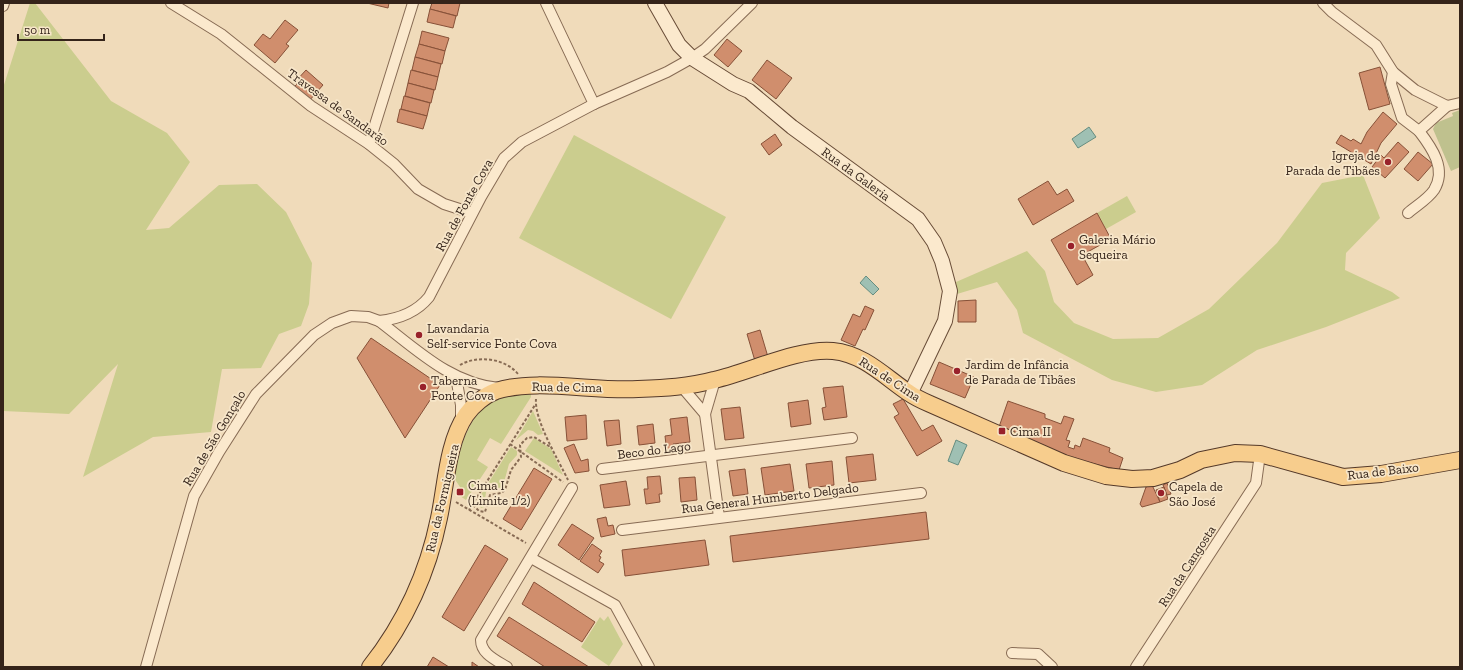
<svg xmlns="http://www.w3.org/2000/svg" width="1463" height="670" font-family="'Zilla Slab',serif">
<rect width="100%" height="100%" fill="#f0dbba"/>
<g fill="#cbcd8e">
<path d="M30 3H35L111 101 167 133 190 162 146 230 169 228 219 185 257 184 286 212 312 263 309 304 301 326 279 334 261 368 222 369 211 432 153 437 83 477 118 364 69 414 3 411V88Z"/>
<path d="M574 135 726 217 671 319 519 238Z"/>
<path d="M1363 175 1380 218 1346 253 1345 270 1392 292 1400 298 1326 327 1257 350 1202 385 1156 392 1112 380 1023 333 1017 310 997 282 957 294 956 282 1027 251 1045 271 1054 302 1074 323 1113 339 1158 338 1209 309 1277 243 1322 183Z"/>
<path d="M1127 196 1136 212 1106 229 1097 213Z"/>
<path d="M531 393V397L501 444 490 438 477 460 488 467 466 500 457 494 460 487 454 478C459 449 470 406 503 396 511 394 522 394 531 393Z"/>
<path d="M533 411 543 434 538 435 533 431 528 430 516 440Z"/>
<path d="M534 438 551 449 563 475 525 451Z"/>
<path d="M511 447 517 451V455L509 464 503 486C497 490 492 488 486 492L484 507 481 508 477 501Z"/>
<path d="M608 616 623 644 609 666 581 647 600 617 604 621Z"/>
</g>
<path fill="#bfc18e" d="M1460 110V167L1451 171 1433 129 1436 123 1453 116 1452 113Z"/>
<g fill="#9fc0b3" stroke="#668d80">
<path d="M1089 127 1096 137 1078 148 1072 139Z"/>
<path d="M866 276 879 289 873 295 860 283Z"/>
<path d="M956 440 967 445 958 465 948 461Z"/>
</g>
<g fill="#d08e6d" stroke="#875138">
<path d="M367 3H389L388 8Z"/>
<path d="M432 3H460L457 16 430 9Z"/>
<path d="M430 9 456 16 453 28 427 22Z"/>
<path d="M285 20 298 30 286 44 289 46 275 63 254 45 263 34 270 39Z"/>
<path d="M422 31 449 38 445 51 419 44Z"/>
<path d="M727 39 742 51 728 67 714 55Z"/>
<path d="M419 44 445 51 442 64 415 57Z"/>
<path d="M415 57 441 64 438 77 412 70Z"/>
<path d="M767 60 792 78 776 99 752 80Z"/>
<path d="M1380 67 1390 104 1369 110 1359 73Z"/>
<path d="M306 70 323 85 309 101 293 88 297 84 295 82Z"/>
<path d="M411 70 438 77 435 90 408 83Z"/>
<path d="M408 83 434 90 431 103 405 96Z"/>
<path d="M404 96 430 103 427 116 401 109Z"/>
<path d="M400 109 427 116 423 129 397 122Z"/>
<path d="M1383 112 1397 124 1381 143 1371 164 1336 143 1341 135 1351 141 1353 139 1361 144 1367 132Z"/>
<path d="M775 134 782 145 769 155 761 144Z"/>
<path d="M1398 142 1409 152 1385 178 1372 167 1381 155 1384 158Z"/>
<path d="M1418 152 1433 164 1418 181 1404 169Z"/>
<path d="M1048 181 1057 195 1067 189 1074 201 1033 225 1018 199Z"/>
<path d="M1097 213 1111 239 1082 255 1093 275 1077 285 1051 240Z"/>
<path d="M976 300V322H958V301Z"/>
<path d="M865 306 874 310 865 330 863 329 855 346 841 340 853 314 860 317Z"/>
<path d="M760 330 768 357 755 361 747 334Z"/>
<path d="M371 338 440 385 405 438 357 358Z"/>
<path d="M939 362 974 377 965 398 930 384Z"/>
<path d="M843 386 847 417 824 420 822 408 826 407 823 388Z"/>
<path d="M903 399 922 431 933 425 942 441 917 456 894 417 899 414 893 404Z"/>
<path d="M808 400 811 424 791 427 788 403Z"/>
<path d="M1008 401 1045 414V418L1061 424 1064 416 1074 419 1066 440 1070 441 1068 447 1074 449 1075 445 1080 447 1083 438 1110 448 1109 452 1123 458 1119 470 1063 456 999 427Z"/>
<path d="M740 407 744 438 725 440 721 409Z"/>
<path d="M586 415 587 439 567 441 565 417Z"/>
<path d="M687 417 690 442 673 444 674 452 667 453 665 436 672 435 670 419Z"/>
<path d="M619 420 621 444 607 446 604 421Z"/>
<path d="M653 424 655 443 639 445 637 426Z"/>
<path d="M574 444 581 461 588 459 589 471 575 473 564 448Z"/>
<path d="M873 454 876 480 849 483 846 457Z"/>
<path d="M832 461 834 485 809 488 806 464Z"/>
<path d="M790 464 794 491 765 495 761 468Z"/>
<path d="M534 468 552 479 521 530 503 519Z"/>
<path d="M745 469 748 494 733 496 729 471Z"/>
<path d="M660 476 662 494H659L660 502 646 504 644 489H648L647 477Z"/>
<path d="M695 477 697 500 681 502 679 478Z"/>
<path d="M626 481 630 505 604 508 600 485Z"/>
<path d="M1167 483 1171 494 1167 495 1163 485Z"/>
<path d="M1152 485 1160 502 1142 507 1140 504 1146 487Z"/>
<path d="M1164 487 1168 499 1160 502 1156 490Z"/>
<path d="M926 512 929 539 733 562 730 536Z"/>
<path d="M606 517 608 526 613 525 615 534 601 537 597 519Z"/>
<path d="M572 524 594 538 579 560 558 545Z"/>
<path d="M705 540 709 565 625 576 622 550Z"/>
<path d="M592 544 602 551 599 556 601 557 599 561 604 564 598 573 580 561Z"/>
<path d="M485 545 508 559 464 631 442 617Z"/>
<path d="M534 582 595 622 582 642 522 604Z"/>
<path d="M509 617 589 667H545L497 636Z"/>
<path d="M433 657 449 667H427Z"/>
<path d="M472 662 479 667H472Z"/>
</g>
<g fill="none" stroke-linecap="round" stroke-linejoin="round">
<g stroke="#876b54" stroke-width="12">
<g id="street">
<path d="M171 3 221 34 311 106 369 144 394 164 418 189 444 204 472 213"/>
<path d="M546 3 594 104"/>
<path d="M1323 3 1332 12 1376 45 1393 72 1415 90 1447 106 1460 103"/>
<path d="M3 6 4 3"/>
<path d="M1393 72 1391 84 1402 118 1419 131"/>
<path d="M369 144 413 3"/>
<path d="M1408 213C1416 206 1428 199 1434 190 1447 169 1432 148 1419 131L1447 106"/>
<path d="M456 377 461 405V421"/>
<path d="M682 387 705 414 719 517"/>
<path d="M499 388C451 384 416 349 379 321 399 319 416 313 429 297L481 197 504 158 522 142 594 104 667 72 692 58 705 49 752 3"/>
<path d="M705 414 715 380"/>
<path d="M602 469 852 438"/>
<path d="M622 530 921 493"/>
<path d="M531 558 615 605 649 667"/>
<path d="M1012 653 1038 654 1052 667"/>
<path d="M146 667 194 496 219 452 256 394 314 335 332 323 351 316 368 317 379 321"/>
<path d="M507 667C496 660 481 654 481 640L572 488"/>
<path d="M1136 667 1256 483 1260 454"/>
</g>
</g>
<g stroke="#684c37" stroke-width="16">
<path id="secondary" d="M655 3 679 45 692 58 733 84 749 91 792 127 918 219 934 242 942 261 950 291 945 321 910 394"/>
</g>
<g stroke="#543929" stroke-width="18">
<path id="primary" d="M370 667C404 624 428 572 439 518 446 486 447 443 466 415 473 405 485 395 496 391 536 378 595 392 638 389 664 388 689 387 714 380 750 372 797 348 833 351 864 354 885 377 909 393 916 398 923 401 930 404L1064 463 1106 476 1132 479 1153 478 1180 470 1201 460 1235 453 1260 454 1343 477 1381 474 1460 460"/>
</g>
<g stroke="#876b54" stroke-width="2" stroke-dasharray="3 2" stroke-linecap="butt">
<path d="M460 365C477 355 505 358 518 374"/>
<path d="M536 399C534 420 559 461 568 480"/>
<path d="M510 444 563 482"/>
<path d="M456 502 526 543"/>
<path d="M473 505 479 511 485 512 490 495 501 493 505 490 511 470 521 457 520 445 527 438 534 437 552 448"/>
<path d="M469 510 535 405"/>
</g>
<use href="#street" stroke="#fbe9cd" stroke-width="10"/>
<use href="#secondary" stroke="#fbe9cd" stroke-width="14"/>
<use href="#primary" stroke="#f7cd8d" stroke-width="16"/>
</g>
<g fill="#98212b" stroke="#f7e6c9" stroke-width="1.5">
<circle cx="1388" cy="162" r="4"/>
<circle cx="1071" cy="246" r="4"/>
<circle cx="419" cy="335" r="4"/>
<circle cx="957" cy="371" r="4"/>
<circle cx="423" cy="387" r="4"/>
<rect x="998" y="427" width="8" height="8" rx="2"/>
<rect x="456" y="488" width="8" height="8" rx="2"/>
<circle cx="1161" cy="493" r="4"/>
</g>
<g text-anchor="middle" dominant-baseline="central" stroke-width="3.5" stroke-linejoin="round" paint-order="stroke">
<g font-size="13" fill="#35241a" stroke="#f7e6c9">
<text transform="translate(338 107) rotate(36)">Travessa de Sandarão</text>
<text transform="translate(856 174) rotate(36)">Rua da Galeria</text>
<text transform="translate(464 205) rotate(-61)">Rua de Fonte Cova</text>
<text transform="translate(890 379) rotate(33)">Rua de Cima</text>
<text transform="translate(567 387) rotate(1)">Rua de Cima</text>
<text transform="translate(214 438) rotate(-59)">Rua de São Gonçalo</text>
<text transform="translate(654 450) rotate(-7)">Beco do Lago</text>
<text transform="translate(1383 471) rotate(-7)">Rua de Baixo</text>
<text transform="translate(442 498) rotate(-77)">Rua da Formigueira</text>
<text transform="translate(770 498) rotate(-7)">Rua General Humberto Delgado</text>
<text transform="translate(1187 566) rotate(-57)">Rua da Cangosta</text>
</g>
<g font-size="13" fill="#35241a" stroke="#f7e6c9" text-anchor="start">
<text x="1380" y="155" text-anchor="end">Igreja de<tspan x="1380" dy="15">Parada de Tibães</tspan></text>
<text x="1079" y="239">Galeria Mário<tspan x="1079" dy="15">Sequeira</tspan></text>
<text x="427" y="328">Lavandaria<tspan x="427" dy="15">Self-service Fonte Cova</tspan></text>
<text x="965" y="364">Jardim de Infância<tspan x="965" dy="15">de Parada de Tibães</tspan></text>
<text x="431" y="380">Taberna<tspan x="431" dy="15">Fonte Cova</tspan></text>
<text x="1010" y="431">Cima II</text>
<text x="468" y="485">Cima I<tspan x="468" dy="15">(Limite 1/2)</tspan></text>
<text x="1169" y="486">Capela de<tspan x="1169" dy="15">São José</tspan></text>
</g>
</g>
<rect width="1463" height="670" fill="none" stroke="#35241a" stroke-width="8"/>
<path d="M18 34v6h86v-6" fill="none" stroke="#35241a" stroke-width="2"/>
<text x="24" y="34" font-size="12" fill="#35241a" stroke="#f7e6c9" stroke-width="3" paint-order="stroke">50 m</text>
</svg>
